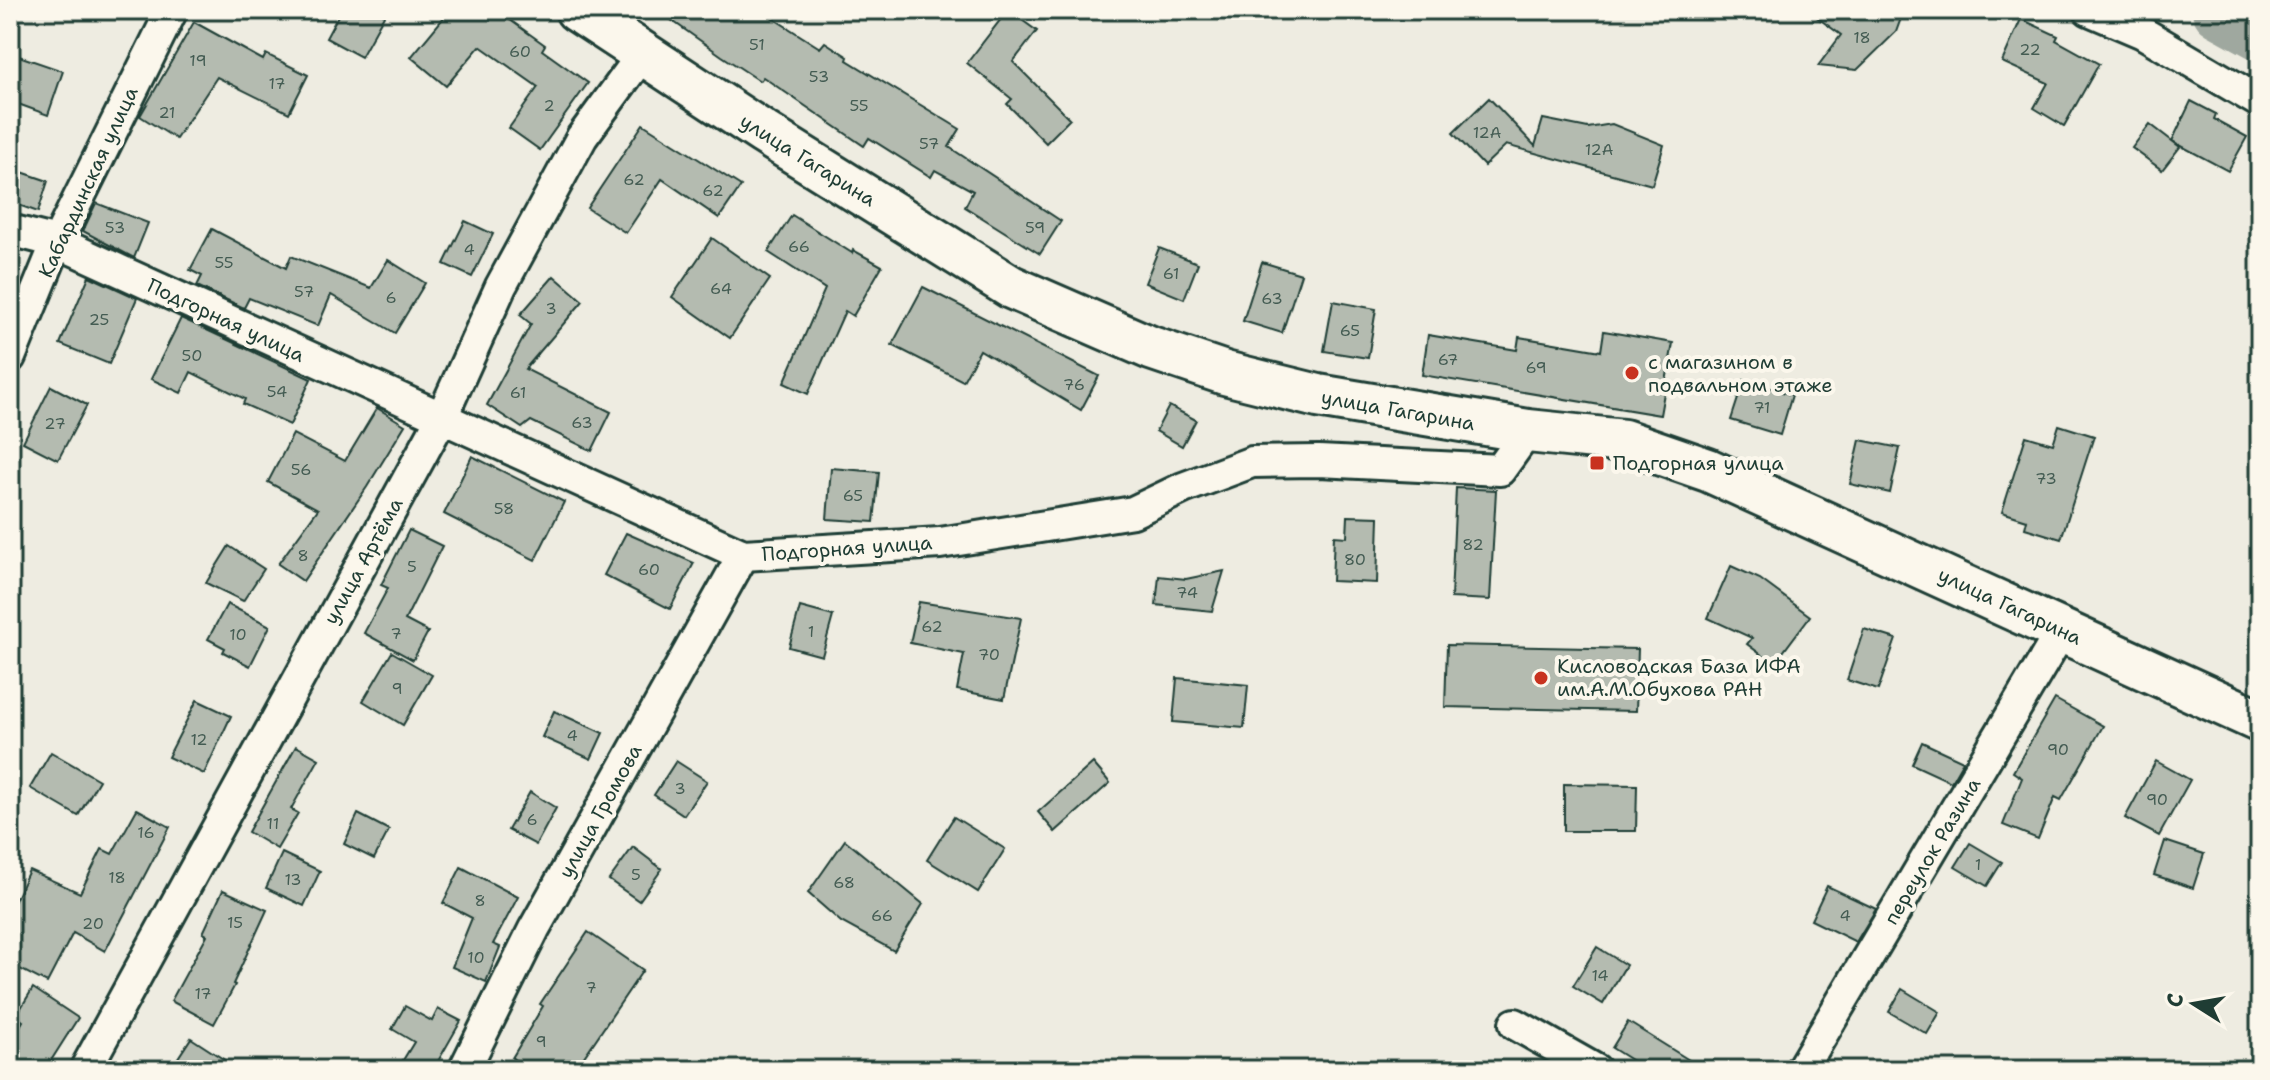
<svg xmlns="http://www.w3.org/2000/svg" width="2270" height="1080" font-family="'Shantell Sans',sans-serif">
<rect width="100%" height="100%" fill="#eeece1"/>
<filter id="ink" filterUnits="userSpaceOnUse"><feTurbulence type="fractalNoise" baseFrequency=".0125" numOctaves="2"/><feDisplacementMap in="SourceGraphic" scale="16" xChannelSelector="R" yChannelSelector="G"/><feConvolveMatrix kernelMatrix="1 2 1 2 8 2 1 2 1" color-interpolation-filters="sRGB"/></filter>
<g filter="url(#ink)">
<g fill="none" stroke-linecap="round" stroke-linejoin="round">
<path stroke="#9fa89f" stroke-width="56" d="M2220 10 2260 32"/>
</g>
<g fill="#b4bbb0" stroke="#1f3d34" stroke-width="2">
<path d="M341 10H387L361 57 326 38Z"/>
<path d="M450 10H496L545 45 542 50 588 83 540 150 509 128 538 87 480 46 446 86 411 57Z"/>
<path d="M657 10H760L820 48 825 42 848 57 847 60 960 129 949 147 1061 221 1040 254 965 207 973 191 935 170 931 177 869 138 864 146 763 77 760 81 722 56Z"/>
<path d="M1008 10 1037 31 1013 62 1070 119 1046 143 1007 104 1012 99 967 63Z"/>
<path d="M1807 10H1904L1896 32 1857 70 1818 66 1841 35Z"/>
<path d="M2021 19 2058 36 2056 40 2099 64 2064 126 2034 108 2048 83 2002 62Z"/>
<path d="M194 22 263 60 266 54 308 75 289 113 217 77 176 139 140 116Z"/>
<path d="M10 53 63 71 48 115 10 101Z"/>
<path d="M1489 98 1535 146 1543 119 1588 128 1612 124 1664 145 1652 185 1506 145 1484 166 1453 133Z"/>
<path d="M2191 101 2216 114 2214 119 2247 137 2228 171 2172 141Z"/>
<path d="M643 124 741 186 719 218 662 179 626 233 587 208Z"/>
<path d="M2150 124 2180 147 2162 170 2132 148Z"/>
<path d="M10 168 48 181 38 212 10 202Z"/>
<path d="M96 203 148 223 134 258 83 231Z"/>
<path d="M792 215 852 253 853 250 882 266 853 316 845 311 808 394 784 383 825 289 768 252Z"/>
<path d="M465 221 493 234 472 277 444 264Z"/>
<path d="M212 229 286 268 291 256 371 288 388 260 425 283 395 333 331 295 318 326 249 298 244 308 197 286 202 276 190 270Z"/>
<path d="M712 238 770 279 730 338 672 297Z"/>
<path d="M1159 248 1198 263 1184 299 1145 283Z"/>
<path d="M1262 262 1301 274 1282 333 1243 321Z"/>
<path d="M89 276 137 298 109 364 60 344Z"/>
<path d="M554 276 583 301 525 369 611 412 592 451 531 421 522 428 487 405 531 324 520 315Z"/>
<path d="M923 287 1099 376 1081 410 980 350 963 381 892 345Z"/>
<path d="M1333 301 1376 309 1368 358 1324 351Z"/>
<path d="M181 318 311 379 290 425 243 404 245 399 191 372 181 393 151 379Z"/>
<path d="M1604 331 1673 343 1660 415 1422 375 1428 335 1517 350 1519 337 1601 351Z"/>
<path d="M1744 380 1792 395 1780 435 1731 420Z"/>
<path d="M51 386 87 405 58 460 23 442Z"/>
<path d="M1169 406 1196 420 1182 446 1156 431Z"/>
<path d="M377 408 405 425 367 487 303 581 278 564 318 509 268 482 293 434 345 461Z"/>
<path d="M2059 425 2094 436 2061 539 2025 528 2027 520 2002 512 2026 436 2053 444Z"/>
<path d="M1860 440 1900 448 1890 493 1850 484Z"/>
<path d="M472 456 564 502 535 560 444 514Z"/>
<path d="M831 468 879 472 874 522 827 519Z"/>
<path d="M1456 488 1496 490 1490 600 1451 598Z"/>
<path d="M1348 516 1379 517 1377 583 1332 581 1334 536 1347 537Z"/>
<path d="M409 530 442 546 405 620 428 632 413 660 364 633 388 588 381 585Z"/>
<path d="M626 533 694 563 670 609 604 575Z"/>
<path d="M229 546 264 569 243 601 206 583Z"/>
<path d="M1731 566 1760 579 1810 616 1774 664 1747 644 1752 638 1708 618Z"/>
<path d="M1224 571 1212 611 1156 605 1159 576 1186 579Z"/>
<path d="M919 602 1021 618 1004 699 957 690 964 654 910 643Z"/>
<path d="M227 604 270 626 250 666 223 652 225 648 208 639Z"/>
<path d="M800 607 833 616 822 656 789 647Z"/>
<path d="M1864 629 1896 639 1878 690 1847 680Z"/>
<path d="M1447 645 1638 649 1636 711 1445 707Z"/>
<path d="M392 652 432 675 403 725 363 701Z"/>
<path d="M1177 678 1248 685 1244 728 1173 722Z"/>
<path d="M2055 699 2103 726 2061 800 2055 797 2038 839 2003 825 2022 778 2013 772Z"/>
<path d="M197 700 231 716 204 774 168 757Z"/>
<path d="M554 711 603 733 591 759 542 737Z"/>
<path d="M1922 742 1963 761 1951 782 1912 764Z"/>
<path d="M296 746 319 759 291 809 298 813 277 849 248 832Z"/>
<path d="M51 752 99 780 78 816 30 788Z"/>
<path d="M676 761 707 781 684 815 654 795Z"/>
<path d="M2156 761 2190 780 2159 836 2125 818Z"/>
<path d="M1093 763 1110 783 1055 832 1038 812Z"/>
<path d="M1564 784 1637 785 1636 831H1564Z"/>
<path d="M530 792 556 808 536 845 508 830Z"/>
<path d="M137 809 170 827 105 951 73 933 47 983 10 964V911L29 870 80 893 102 849 112 854Z"/>
<path d="M358 814 389 830 374 859 344 844Z"/>
<path d="M954 817 1005 849 978 892 927 860Z"/>
<path d="M845 840 923 904 894 951 841 922 808 893Z"/>
<path d="M2165 841 2204 854 2193 888 2154 875Z"/>
<path d="M1970 843 2002 862 1987 886 1955 867Z"/>
<path d="M633 847 662 869 639 901 609 880Z"/>
<path d="M282 853 320 871 304 906 266 888Z"/>
<path d="M461 867 518 897 493 944 500 947 486 982 452 967 472 918 443 903Z"/>
<path d="M1827 886 1876 909 1856 942 1811 920Z"/>
<path d="M223 890 267 910 233 984 235 985 214 1024 171 1001 207 935 203 933Z"/>
<path d="M588 932 643 970 575 1070H533L512 1058 543 1006 540 1004Z"/>
<path d="M1597 947 1626 965 1603 1004 1573 986Z"/>
<path d="M33 988 78 1018 45 1070H10V1043L23 1021 16 1016Z"/>
<path d="M1902 989 1940 1012 1927 1034 1889 1012Z"/>
<path d="M405 1006 432 1021 438 1009 461 1021 433 1070H397L414 1042 392 1029Z"/>
<path d="M1628 1022 1705 1070H1647L1612 1048Z"/>
<path d="M191 1038 240 1070H170Z"/>
</g>
<g fill="none" stroke-linecap="round" stroke-linejoin="round">
<g stroke="#1f3d34" stroke-width="36">
<g id="street">
<path d="M2089 10 2143 33 2260 102"/>
<path d="M10 230 57 242 743 555 940 543 1133 512 1183 488 1252 462 1319 461 1500 470 1528 431"/>
<path d="M10 357 57 242 172 10"/>
<path d="M1515 1024 1596 1070"/>
<path d="M85 1070 441 419 501 286 582 137 642 55"/>
<path d="M464 1070 534 929 743 555"/>
<path d="M1801 1070 2062 630"/>
</g>
</g>
<g stroke="#1f3d34" stroke-width="48">
<path id="secondary" d="M577 10 764 133 1011 287 1151 348 1225 373 1318 396 1528 431 1624 441 1708 470 2260 721"/>
</g>
<use href="#street" stroke="#fbf7ec" stroke-width="30"/>
<use href="#secondary" stroke="#fbf7ec" stroke-width="42"/>
</g>
</g>
<g fill="#c8321e" stroke="#fbf7ec" stroke-width="3">
<circle cx="1632" cy="373" r="8"/>
<rect x="1589" y="455" width="16" height="16" rx="4"/>
<circle cx="1541" cy="678" r="8"/>
</g>
<g text-anchor="middle" dominant-baseline="central" stroke-width="8" stroke-linejoin="round" paint-order="stroke">
<g font-size="16" fill="#445c53">
<text x="1862" y="37">18</text>
<text x="757" y="44">51</text>
<text x="2030" y="49">22</text>
<text x="520" y="51">60</text>
<text x="198" y="60">19</text>
<text x="819" y="76">53</text>
<text x="277" y="83">17</text>
<text x="549" y="105">2</text>
<text x="859" y="105">55</text>
<text x="167" y="112">21</text>
<text x="1487" y="132">12А</text>
<text x="929" y="143">57</text>
<text x="1599" y="149">12А</text>
<text x="634" y="179">62</text>
<text x="713" y="190">62</text>
<text x="115" y="227">53</text>
<text x="1035" y="227">59</text>
<text x="799" y="246">66</text>
<text x="469" y="249">4</text>
<text x="224" y="262">55</text>
<text x="1171" y="273">61</text>
<text x="721" y="288">64</text>
<text x="304" y="291">57</text>
<text x="391" y="297">6</text>
<text x="1272" y="298">63</text>
<text x="551" y="308">3</text>
<text x="99" y="319">25</text>
<text x="1350" y="330">65</text>
<text x="192" y="355">50</text>
<text x="1448" y="359">67</text>
<text x="1536" y="367">69</text>
<text x="1074" y="384">76</text>
<text x="277" y="391">54</text>
<text x="518" y="392">61</text>
<text x="1762" y="407">71</text>
<text x="582" y="422">63</text>
<text x="55" y="423">27</text>
<text x="301" y="469">56</text>
<text x="2046" y="478">73</text>
<text x="853" y="495">65</text>
<text x="504" y="508">58</text>
<text x="1473" y="544">82</text>
<text x="303" y="555">8</text>
<text x="1355" y="559">80</text>
<text x="412" y="566">5</text>
<text x="649" y="569">60</text>
<text x="1187" y="592">74</text>
<text x="932" y="626">62</text>
<text x="811" y="631">1</text>
<text x="396" y="633">7</text>
<text x="238" y="634">10</text>
<text x="989" y="654">70</text>
<text x="397" y="688">9</text>
<text x="572" y="735">4</text>
<text x="199" y="739">12</text>
<text x="2058" y="749">90</text>
<text x="680" y="788">3</text>
<text x="2157" y="799">90</text>
<text x="532" y="819">6</text>
<text x="273" y="823">11</text>
<text x="146" y="832">16</text>
<text x="1978" y="864">1</text>
<text x="636" y="874">5</text>
<text x="117" y="877">18</text>
<text x="293" y="879">13</text>
<text x="844" y="882">68</text>
<text x="480" y="900">8</text>
<text x="882" y="915">66</text>
<text x="1845" y="915">4</text>
<text x="235" y="922">15</text>
<text x="93" y="923">20</text>
<text x="476" y="957">10</text>
<text x="1600" y="975">14</text>
<text x="591" y="987">7</text>
<text x="203" y="993">17</text>
<text x="541" y="1041">9</text>
</g>
<g font-size="20" fill="#1f3d34" stroke="#fbf7ec">
<text transform="translate(808 160) rotate(32)">улица Гагарина</text>
<text transform="translate(88 182) rotate(-65)">Кабардинская улица</text>
<text transform="translate(226 320) rotate(25)">Подгорная улица</text>
<text transform="translate(1398 410) rotate(10)">улица Гагарина</text>
<text transform="translate(847 548) rotate(-4)">Подгорная улица</text>
<text transform="translate(363 561) rotate(-61)">улица Артёма</text>
<text transform="translate(2010 606) rotate(25)">улица Гагарина</text>
<text transform="translate(600 811) rotate(-61)">улица Громова</text>
<text transform="translate(1932 851) rotate(-59)">переулок Разина</text>
</g>
<g font-size="20" fill="#1f3d34" stroke="#fbf7ec" text-anchor="start">
<text x="1648" y="362">с магазином в<tspan x="1648" dy="23">подвальном этаже</tspan></text>
<text x="1613" y="463">Подгорная улица</text>
<text x="1557" y="666">Кисловодская База ИФА<tspan x="1557" dy="23">им.А.М.Обухова РАН</tspan></text>
</g>
</g>
<rect width="2270" height="1080" fill="none" stroke="#fbf7ec" stroke-width="40"/>
<rect x="20" y="20" width="2230" height="1040" fill="none" stroke="#1f3d34" stroke-width="3" filter="url(#ink)"/>
<g transform="translate(2194 1004) rotate(281)" stroke="#fbf7ec" stroke-width="6" paint-order="stroke">
<path d="M0-6L14 30L0 20L-14 30Z" fill="#1f3d34"/>
<text y="-12" font-size="22" font-weight="bold" text-anchor="middle" fill="#1f3d34">С</text>
</g>
</svg>
